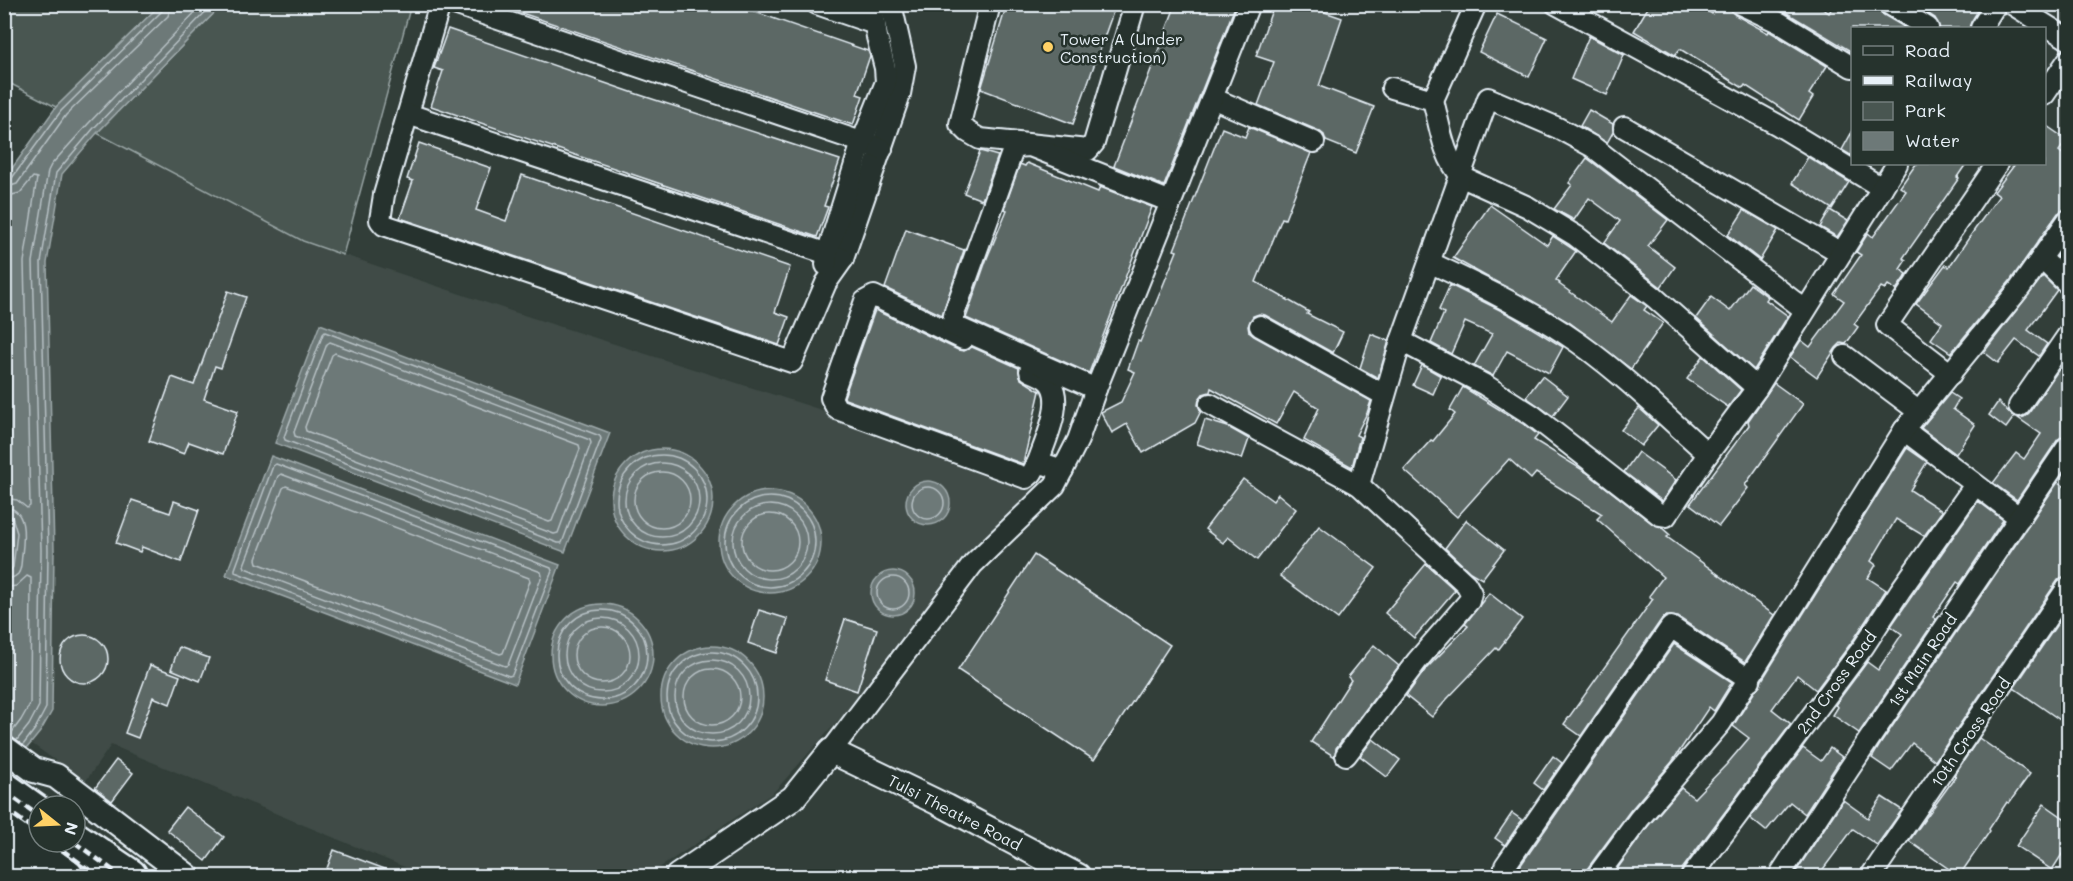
<svg xmlns="http://www.w3.org/2000/svg" width="2073" height="881" font-family="Mali,sans-serif">
<rect width="100%" height="100%" fill="#323e39"/>
<filter id="ink" filterUnits="userSpaceOnUse"><feTurbulence type="fractalNoise" baseFrequency=".0167" numOctaves="2"/><feDisplacementMap in="SourceGraphic" scale="12" xChannelSelector="R" yChannelSelector="G"/><feConvolveMatrix kernelMatrix="1 2 1 2 8 2 1 2 1" color-interpolation-filters="sRGB"/></filter>
<g filter="url(#ink)">
<path fill="#3f4b46" d="M97 133 303 241 514 312 828 412 1044 491 773 793 647 876H426L111 745 85 782 31 743 52 711 54 550 47 263 62 173Z"/>
<g fill="#495651" stroke="#98a4a4" stroke-width="1.5">
<path d="M389 4 409 12 343 255 303 241 97 133 222 5Z"/>
<path d="M4 5 5 4 160 5 56 107 5 81Z"/>
</g>
<g fill="#6d7978" stroke="#9ea9ab" stroke-width="1.5">
<path d="M160 5H222L97 133 62 174 47 263 54 550 52 711 40 732 5 775 4 592 11 534 4 510 5 178 56 107Z"/>
<path d="M320 324 610 433 565 552 275 443Z"/>
<circle cx="662" cy="500" r="51"/>
<path d="M271 456 560 565 515 684 226 575Z"/>
<circle cx="928" cy="503" r="22"/>
<circle cx="770" cy="542" r="51"/>
<circle cx="893" cy="593" r="22"/>
<circle cx="602" cy="655" r="51"/>
<circle cx="712" cy="697" r="51"/>
</g>
<g fill="none" stroke-linecap="round" stroke-linejoin="round">
<g stroke="#b7c1c5" stroke-width="1.5">
<path d="M4 180 12 178 61 111 162 11 164 4"/>
<path d="M4 188 17 184 66 115 168 16 172 4"/>
<path d="M4 197 20 193 33 177 37 178 24 262 30 506 27 508 17 500 4 498"/>
<path d="M325 332 600 436 601 439 562 543H558L285 440 284 437 323 334Z"/>
<path d="M330 342 590 440 591 443 558 533 554 534 295 436 294 432 327 344Z"/>
<path d="M335 353 579 445 580 449 552 521 549 522 306 431 305 427 332 355Z"/>
<circle cx="662" cy="500" r="45"/>
<circle cx="662" cy="500" r="37"/>
<path d="M276 464 551 568 552 571 512 675 509 676 235 572V569L273 466Z"/>
<circle cx="662" cy="500" r="28"/>
<path d="M281 474 541 572 542 576 508 665 505 666 245 568 244 565 278 476Z"/>
<path d="M286 486 529 578 530 581 503 653 500 654 257 563 256 559 283 488Z"/>
<circle cx="928" cy="503" r="16"/>
<circle cx="770" cy="542" r="45"/>
<circle cx="770" cy="542" r="37"/>
<path d="M4 507C28 508 24 538 22 555 21 561 22 569 18 574 14 578 10 579 4 579"/>
<circle cx="770" cy="542" r="28"/>
<path d="M4 514 12 517 17 533 13 567 10 571H4"/>
<circle cx="893" cy="593" r="16"/>
<path d="M4 588 16 586 27 576 31 578 30 704 21 720 9 736"/>
<circle cx="602" cy="655" r="45"/>
<circle cx="602" cy="655" r="37"/>
<circle cx="602" cy="655" r="28"/>
<circle cx="712" cy="697" r="45"/>
<circle cx="712" cy="697" r="37"/>
<circle cx="712" cy="697" r="28"/>
<path d="M17 740 29 725 39 706 41 550 33 262 48 171 51 165 88 124 203 4"/>
<path d="M23 745 35 729 46 708 48 550 41 263 56 173 93 129 213 4"/>
</g>
</g>
<g fill="#5c6865" stroke="#e8f1f8" stroke-width="1.5">
<path d="M495 4H732L868 51 870 56 857 94 863 96 853 125Z"/>
<path d="M1007 4H1116L1073 124 981 89Z"/>
<path d="M1176 4H1236L1164 186 1114 166Z"/>
<path d="M1274 4H1302L1342 18 1319 86 1374 107 1356 153 1326 141 1324 135 1319 131 1258 105 1274 62 1256 56Z"/>
<path d="M1650 4H1697L1712 14 1718 4H1724L1735 15 1768 33 1769 31 1774 34 1827 66 1809 94 1813 97 1799 120 1745 85 1743 88 1680 49 1675 55 1634 31Z"/>
<path d="M1785 4H1815L1829 13 1834 4H1877L1882 14 1906 28H1852V52L1782 10Z"/>
<path d="M1913 4H1973L1979 9 1971 22 1969 28H1940L1935 18Z"/>
<path d="M1497 14 1547 38 1529 77 1479 52Z"/>
<path d="M448 29 637 94 840 160 824 206 828 207 817 237 431 106 443 71 434 68Z"/>
<path d="M1589 36 1624 55 1607 95 1571 79Z"/>
<path d="M1589 110 1613 124V132L1607 143 1580 126Z"/>
<path d="M2044 124 2067 140 2059 151 2068 158V208L2058 213 2010 281 1951 353 1931 339 1942 323 1916 304 1945 265 1949 267 1975 229 1999 196 1994 192 2015 164H2044Z"/>
<path d="M1249 127 1311 153 1285 219 1282 218 1256 282 1309 312 1307 314 1343 332 1333 353 1265 315 1259 314 1253 316 1248 326 1249 332 1254 336 1371 401 1367 413 1356 435 1360 437 1352 467 1304 440 1319 408 1294 392 1276 424 1211 388 1210 392 1203 394 1199 399 1198 405 1201 411 1195 423 1143 453 1127 424 1112 433 1101 412 1121 402 1135 372 1128 369 1138 341 1140 342 1177 251 1174 250 1222 128 1245 137Z"/>
<path d="M1852 132V156L1842 150Z"/>
<path d="M419 143 491 168 476 210 506 221 522 175 790 267 775 312 789 317 779 345 400 218 413 181 407 179Z"/>
<path d="M980 151 998 156 982 200 964 193Z"/>
<path d="M1808 157 1849 182 1832 209 1792 183Z"/>
<path d="M1587 158 1668 220 1648 246 1675 267 1661 287 1604 243 1620 221 1589 198 1574 220 1554 209 1572 185 1569 183Z"/>
<path d="M1027 163 1098 192 1100 187 1152 207 1089 373 966 318 987 258 1007 210 1004 209 1020 164 1025 166Z"/>
<path d="M1916 164H1966L1957 177 1959 178 1903 258 1906 260 1900 269 1907 274 1896 290 1888 285 1885 289 1881 287 1854 324 1858 327 1846 344 1841 343 1836 348 1817 377 1790 357 1801 340 1810 347 1844 301 1834 294 1861 255 1856 252 1868 233 1873 237 1906 191 1900 187Z"/>
<path d="M1490 205 1547 245 1553 236 1576 251 1556 280 1560 283 1559 284 1612 322 1631 295 1647 306 1644 310 1663 323 1631 369 1570 323 1453 258Z"/>
<path d="M1744 210 1778 230 1760 260 1728 235Z"/>
<path d="M1830 210 1848 221 1837 237 1820 227Z"/>
<path d="M906 229 964 250 942 315 885 288Z"/>
<path d="M2068 240V268L2057 257Z"/>
<path d="M2043 276 2057 290 2028 330 2047 344 2039 356 2016 340 1998 363 1984 352Z"/>
<path d="M1750 284 1768 297 1766 300 1788 316 1754 370 1696 318 1711 297 1730 311Z"/>
<path d="M1450 285 1510 315 1563 347 1549 373 1507 351 1493 376 1474 366 1492 334 1465 322 1451 354 1431 343 1444 313 1439 310Z"/>
<path d="M228 291 246 297 221 368 215 366 204 399 238 411 223 454 189 442 184 454 149 441 172 377 194 385Z"/>
<path d="M875 310 958 350 964 351 972 347 1019 368 1021 379 1040 391 1023 464 845 399 844 397Z"/>
<path d="M1371 334 1389 341 1378 378 1360 368Z"/>
<path d="M1703 356 1741 390 1728 407 1687 379Z"/>
<path d="M1422 365 1441 376 1433 394 1413 385Z"/>
<path d="M2059 369 2068 376V434L2058 439 2017 500 1993 483 2016 453 2024 459 2041 434 2018 418 2024 417 2029 413Z"/>
<path d="M1542 376 1568 396 1553 416 1526 397Z"/>
<path d="M1774 383 1803 404 1745 485 1748 488 1719 526 1690 504 1749 425 1748 421Z"/>
<path d="M1463 387 1525 425 1538 435 1534 440 1586 472 1653 524 1661 527 1670 535 1667 537 1774 615 1745 662 1678 617 1666 616 1661 620 1581 736 1564 724 1653 599 1649 596 1663 577 1597 519 1602 514 1536 473 1531 479 1509 459 1457 517 1404 470 1431 440 1433 441 1455 414 1450 410Z"/>
<path d="M1950 393 1959 399 1953 409 1975 425 1956 454 1921 428Z"/>
<path d="M1998 402 2014 417 2006 428 1989 415Z"/>
<path d="M1639 408 1658 425 1641 446 1621 430Z"/>
<path d="M1205 420 1228 427 1249 439 1242 459 1197 444Z"/>
<path d="M1907 448 1927 462 1910 490 1942 511 1924 536 1896 519 1871 561 1876 565 1868 578 1886 590 1854 639 1816 690 1797 675 1772 709 1791 724 1682 869 1680 876H1612L1648 826 1681 788 1694 798 1726 765 1749 738 1733 726 1755 691 1760 686 1762 680Z"/>
<path d="M1638 452 1676 480 1662 501 1624 472Z"/>
<path d="M1243 479 1273 501 1278 494 1296 509 1257 560 1228 537 1223 543 1205 529Z"/>
<path d="M2058 482 2068 489V575L2058 580 1935 761 1912 743 1891 771 1872 758 1879 746Z"/>
<path d="M132 500 170 513 174 501 199 510 181 562 142 547 140 552 116 543Z"/>
<path d="M1978 501 2003 520 1960 584 1957 582 1933 617 1936 619 1859 733 1833 715 1838 707 1835 705 1867 662 1878 670 1902 634 1891 626Z"/>
<path d="M1466 520 1504 550 1482 579 1470 572 1445 548Z"/>
<path d="M1319 526 1376 568 1338 619 1280 576Z"/>
<path d="M1034 555 1170 645 1094 760 958 670Z"/>
<path d="M1426 564 1455 590 1414 638 1385 613Z"/>
<path d="M1489 593 1522 619 1498 650 1496 648 1447 699 1432 717 1406 696 1425 670 1468 626 1465 624Z"/>
<path d="M2068 608V715L2063 722 2014 688Z"/>
<path d="M759 610 788 619 777 653 748 643Z"/>
<path d="M845 619 877 629 857 691 825 680Z"/>
<circle cx="84" cy="659" r="24"/>
<path d="M1674 644 1732 682 1714 711 1709 707 1672 762 1630 811 1587 869 1585 876H1529L1518 869Z"/>
<path d="M1374 645 1399 666 1336 748 1335 757 1311 742 1351 680 1348 677Z"/>
<path d="M179 647 209 658 200 681 171 669Z"/>
<path d="M150 665 180 676 170 704 153 697 138 738 125 733Z"/>
<path d="M1979 738 2030 774 2009 803 2007 802 1989 829 1990 831 1959 876 1909 841 1956 776 1954 775Z"/>
<path d="M1373 739 1400 760 1387 777 1360 756Z"/>
<path d="M1803 748 1821 761 1830 748 1842 757 1805 814 1790 802 1766 831 1750 818Z"/>
<path d="M1553 756 1562 763 1543 790 1534 783Z"/>
<path d="M116 760 133 773 112 801 95 788Z"/>
<path d="M1882 797 1902 810 1877 845 1853 829 1818 876H1793L1843 800 1868 818Z"/>
<path d="M2044 804 2068 821V845L2052 870 2016 846Z"/>
<path d="M185 807 224 837 206 861 167 830Z"/>
<path d="M1512 813 1522 820 1505 845 1495 838Z"/>
<path d="M334 850 401 875V876H324Z"/>
</g>
<g fill="none" stroke-linecap="round" stroke-linejoin="round">
<g stroke="#e8f1f8" stroke-width="24">
<g id="minor">
<path d="M440 4 384 195 380 220 384 225 792 362 826 283 843 259 900 94 905 66 891 4"/>
<path d="M454 4 882 149"/>
<path d="M817 4 875 24"/>
<path d="M990 4 960 124 968 132 980 139 1088 150 1094 143 1135 4"/>
<path d="M1556 4 1778 125 1882 188"/>
<path d="M1740 4 1780 23 1852 67"/>
<path d="M1889 4 1928 28"/>
<path d="M2012 4 2068 39"/>
<path d="M1981 28 1996 4"/>
<path d="M1392 88 1433 100C1440 126 1443 157 1462 177L1528 207 1576 236 1654 297 1757 388"/>
<path d="M2044 95 2068 60"/>
<path d="M1212 98 1314 142"/>
<path d="M1433 100 1476 4"/>
<path d="M408 114 843 259"/>
<path d="M1624 127 1841 253"/>
<path d="M2042 259 2068 284"/>
<path d="M1431 263C1476 284 1522 306 1564 333 1616 367 1662 413 1708 454"/>
<path d="M826 265 827 254 862 142 886 82 885 68 877 37 872 4"/>
<path d="M1260 326 1384 395"/>
<path d="M963 339 874 296 865 301 831 398 837 409 1026 478 1032 473 1038 462 1063 470"/>
<path d="M1401 341 1485 385 1532 415 1660 515 1666 516 1708 454 1757 388 1897 164"/>
<path d="M1845 356 1918 411"/>
<path d="M1030 371C1035 373 1043 376 1047 380 1067 397 1045 441 1038 462"/>
<path d="M1951 374 1887 325 1997 164"/>
<path d="M1096 389 1171 202"/>
<path d="M1210 404 1359 485 1466 584 1471 593 1469 601 1417 661 1346 755"/>
<path d="M2019 406 2068 335"/>
<path d="M1904 430 2020 518"/>
<path d="M1359 485 1401 341 1488 98 1558 128 1593 147 1805 310"/>
<path d="M831 751 973 564 1055 485 1078 440 1096 389 952 325 955 311 1014 147 1030 146 1171 202 1249 4"/>
<path d="M1505 866 1671 627 1750 680"/>
<path d="M1597 876 1639 819 1721 723 1904 430 2020 288 2068 220"/>
<path d="M1692 876 1864 646 1900 591 1975 485"/>
<path d="M1779 876 1849 769 2068 446"/>
<path d="M1871 876 2068 587"/>
</g>
</g>
<g stroke="#e8f1f8" stroke-width="28">
<g id="tertiary">
<path d="M4 748 34 770 56 776 187 876"/>
<path d="M4 863 23 876"/>
<path d="M678 876 793 798 831 751 947 807 1078 876"/>
</g>
</g>
<g stroke="#e8f1f8" stroke-width="38">
<g id="trunk">
<path d="M4 789 39 814"/>
<path d="M4 831 66 876"/>
<path d="M75 839 130 876"/>
</g>
</g>
<use href="#minor" stroke="#26332d" stroke-width="20"/>
<use href="#tertiary" stroke="#26332d" stroke-width="24"/>
<use href="#trunk" stroke="#26332d" stroke-width="33"/>
<g stroke="#e8f1f8" stroke-width="4.5" stroke-dasharray="9 4.5" stroke-linecap="butt">
<path d="M4 791 39 816"/>
<path d="M4 808 39 833"/>
<path d="M51 842 98 876"/>
<path d="M74 842 121 876"/>
</g>
</g>
</g>
<circle fill="#ffd166" stroke="#26332d" stroke-width="2" cx="1048" cy="47" r="6"/>
<g text-anchor="middle" dominant-baseline="central" stroke-width="5" stroke-linejoin="round" paint-order="stroke">
<g font-size="16" fill="#e8f1f8" stroke="#26332d" text-anchor="start">
<text x="1060" y="38">Tower A (Under<tspan x="1060" dy="18">Construction)</tspan></text>
</g>
<g font-size="16" fill="#e8f1f8" stroke="#26332d">
<text transform="translate(1922 660) rotate(-56)">1st Main Road</text>
<text transform="translate(1836 682) rotate(-54)">2nd Cross Road</text>
<text transform="translate(1970 732) rotate(-56)">10th Cross Road</text>
<text transform="translate(955 812) rotate(27)">Tulsi Theatre Road</text>
</g>
</g>
<rect width="2073" height="881" fill="none" stroke="#26332d" stroke-width="24"/>
<rect x="12" y="12" width="2049" height="857" fill="none" stroke="#e8f1f8" stroke-width="2" filter="url(#ink)"/>
<rect x="1851" y="27" width="195" height="138" fill="#26332d" stroke="#747f7e" stroke-width="1.5"/>
<rect x="1863" y="46" width="30" height="9" fill="#26332d" stroke="#747f7e" stroke-width="1.5"/>
<text x="1905" y="57" font-size="18" fill="#e8f1f8">Road</text>
<rect x="1863" y="76" width="30" height="9" fill="#e8f1f8" stroke="#747f7e" stroke-width="1.5"/>
<text x="1905" y="87" font-size="18" fill="#e8f1f8">Railway</text>
<rect x="1863" y="102" width="30" height="18" fill="#495651" stroke="#747f7e" stroke-width="1.5"/>
<text x="1905" y="117" font-size="18" fill="#e8f1f8">Park</text>
<rect x="1863" y="132" width="30" height="18" fill="#6d7978" stroke="#747f7e" stroke-width="1.5"/>
<text x="1905" y="147" font-size="18" fill="#e8f1f8">Water</text>
<g transform="translate(57 824) rotate(108)"><circle r="28" fill="#26332d" stroke="#747f7e" stroke-width="1.5"/>
<path d="M0-4.5L10 22L0 15L-10 22Z" fill="#ffd166"/>
<text y="-9" font-size="16" font-weight="bold" text-anchor="middle" fill="#e8f1f8">N</text>
</g>
</svg>
